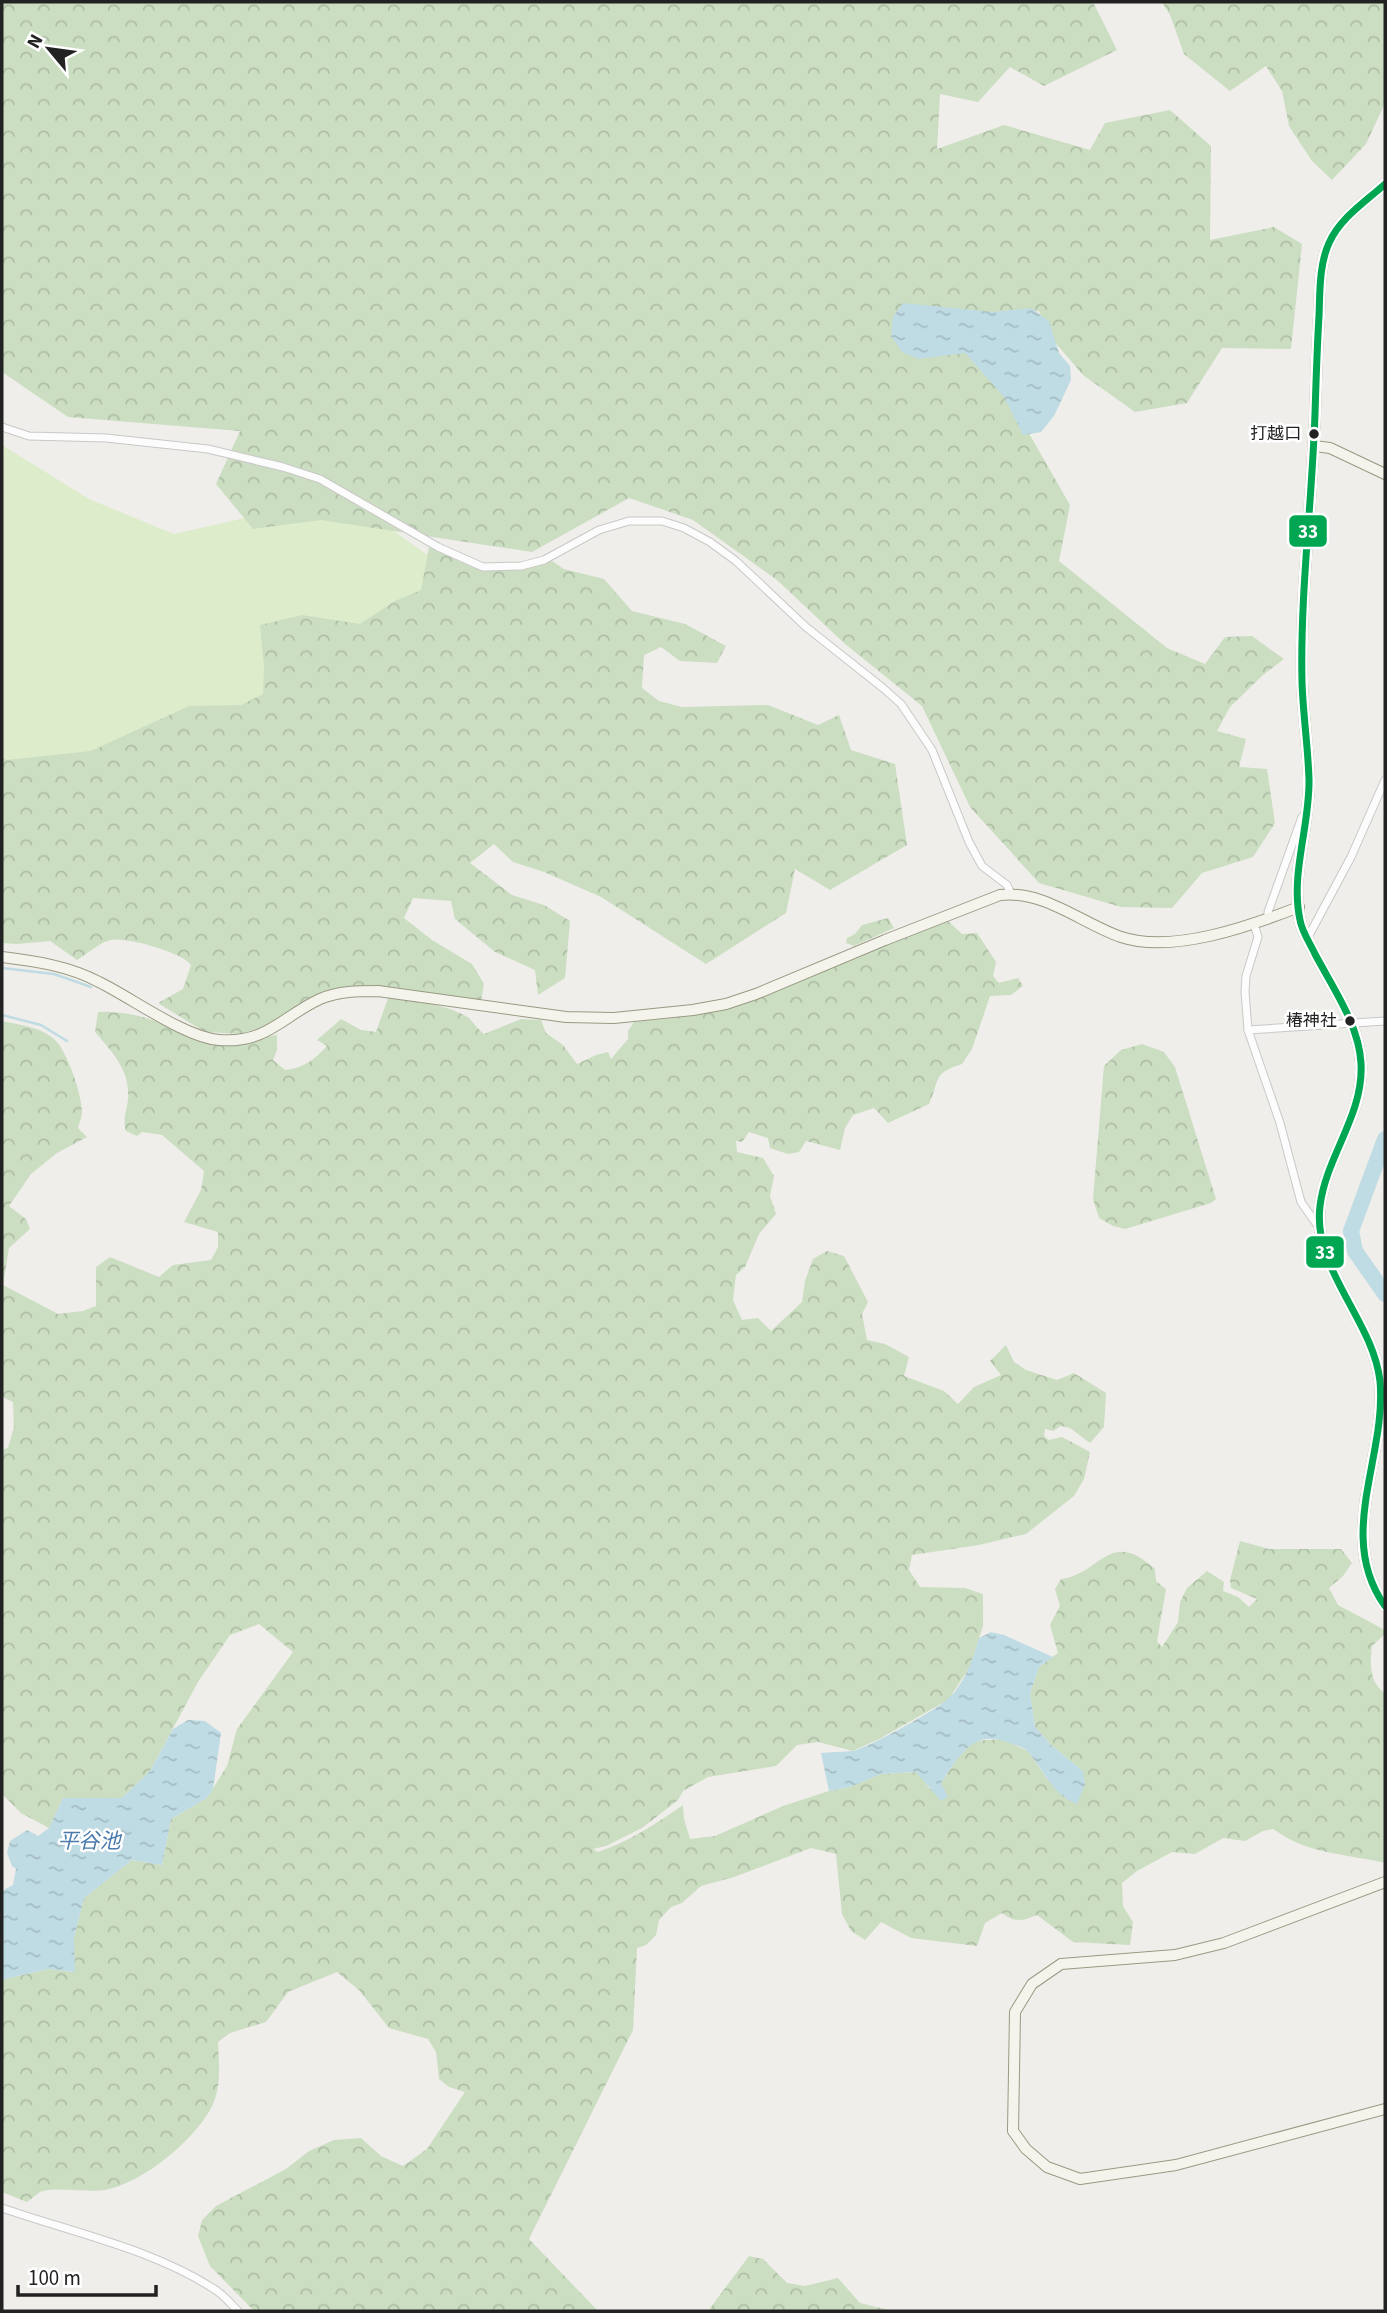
<svg xmlns="http://www.w3.org/2000/svg" width="1387" height="2313" font-family="'Source Sans 3','Noto Sans JP',sans-serif">
<defs>
<pattern id="forest-crowns" width="20" height="18" patternUnits="userSpaceOnUse" patternTransform="scale(1.75)"><rect width="20" height="18" fill="#cbdec1"/><path d="M2 6a3 3 0 1 1 6 0M12 15a3 3 0 1 1 6 0" fill="none" stroke="#aebea6"/></pattern>
<pattern id="water-ripples" width="26" height="14" patternUnits="userSpaceOnUse" patternTransform="scale(1.75)"><rect width="26" height="14" fill="#bfdbe3"/><path d="M2 4q2-2 4 0t4 0M15 11q2-2 4 0t4 0" fill="none" stroke="#a4bcc2"/></pattern>
</defs>
<rect width="100%" height="100%" fill="#f0eeeb"/>
<path fill="#ddeccb" d="M2 445 89 499 174 534 302 505 375 518 435 560 436 593 243 723 2 774Z"/>
<g fill="url(#forest-crowns)">
<path d="M2 2H1093L1117 50 1044 86 1010 67 978 102 940 94 937 149 1004 125 1090 150 1105 123 1170 110 1211 146 1210 240 1274 227 1302 244 1291 349 1222 348 1187 403 1135 412 1083 375 1053 340 1039 311 894 333 911 356 964 344 1003 388 1070 505 1059 561 1167 648 1205 664 1225 637 1252 636 1284 659 1263 675 1230 707 1217 731 1246 739 1239 767 1267 769 1275 823 1253 857 1202 873 1172 908 1121 907 1039 883 970 807 922 706 844 643 777 580 693 520 629 498 532 552 321 520 253 529 216 484 240 431 68 417 2 372Z"/>
<path d="M1162 2H1385V103L1366 144 1332 180 1312 161 1289 126 1282 91 1266 66 1230 91 1184 54 1170 15Z"/>
<path d="M429 547 480 570H521L552 561 564 569 604 579 632 611 685 624 726 646 717 663 680 661 661 647 644 655 642 688 659 701 682 707 768 705 818 725 839 715 851 750 895 764 907 845 830 890 795 869 786 913 706 964 601 897 544 872 513 862 494 844 470 863 512 895 544 905 570 921 565 978 538 995 535 970 495 952 455 919 451 901 413 898 404 918 432 940 472 964 484 984 481 1001 367 985 328 990 301 1003 282 1020 242 1034 205 1032 158 1003 183 989 191 965C184 953 126 936 110 940 99 943 87 954 77 960L50 941 17 944 2 943V758L7 760 91 751 189 706 241 705 263 694 264 667 260 625 302 615 360 624 395 601 421 590Z"/>
<path d="M888 918 894 928 854 946 846 943 847 938 855 934 862 925Z"/>
<path d="M948 921 962 934 977 933 996 962 993 976 999 983 1018 978 1023 986 1011 995 990 996 972 1049 962 1064C932 1073 940 1080 929 1104L888 1123 874 1108 853 1115 845 1128 840 1150 806 1141 799 1152 788 1154 770 1148 768 1138 749 1132 742 1142 736 1141 737 1152 763 1158 774 1176 770 1196 776 1214 759 1234 745 1267 736 1275 733 1300 742 1320 758 1318 771 1331 802 1302 805 1281 813 1259 827 1251 844 1256 868 1302 862 1314 867 1340 885 1344 909 1357 904 1376 944 1391 958 1404 974 1387 1001 1375 990 1361 1006 1345 1014 1362 1026 1370 1057 1380 1074 1373 1106 1393 1104 1427 1090 1443 1070 1428 1061 1426 1053 1431 1045 1429 1044 1436 1049 1440 1062 1437 1090 1452 1084 1479 1074 1496 1026 1534 979 1545 912 1555 909 1570 920 1587 965 1588 983 1594V1626L970 1667 948 1700 879 1739 853 1751 818 1742 797 1745 776 1766 708 1777 683 1791 678 1800 642 1828 606 1846 593 1849 598 1852C630 1841 656 1824 683 1805L684 1819 690 1839 715 1836 783 1806 829 1791 850 1787 881 1774 917 1772 930 1789 941 1783 959 1756 975 1741 1001 1739 1028 1751 1048 1780 1083 1771 1052 1746 1035 1727 1030 1693 1039 1667 1058 1653 1050 1625 1060 1606 1055 1589 1061 1579C1101 1574 1109 1527 1155 1569L1156 1581 1166 1589 1157 1641 1162 1647 1178 1622 1180 1602 1187 1588 1207 1571 1224 1582 1223 1591 1238 1597 1249 1607 1257 1599 1231 1588 1230 1580 1240 1541 1269 1549H1341L1352 1563 1343 1576 1329 1588 1338 1605 1385 1630V1634L1372 1646C1370 1663 1369 1683 1385 1693V1863C1344 1853 1309 1855 1273 1829L1263 1831 1245 1841 1223 1838 1195 1854 1172 1852 1137 1871 1122 1883 1123 1906 1133 1922 1130 1945 1073 1942 1037 1915C1022 1921 1015 1923 1002 1913L985 1923 977 1946 911 1938 881 1922 865 1940 851 1931 842 1914 836 1854 811 1848 734 1877 701 1886 682 1903 671 1907 659 1920 656 1935 646 1945 637 1948 633 2030 529 2239 598 2311H254L210 2266 198 2236 202 2220 216 2206 286 2169 309 2151 334 2140 361 2138 381 2156 403 2166 427 2149 465 2092 449 2087 439 2079 436 2052 428 2039 389 2028 359 1990 337 1972 288 1992 266 2022 230 2033 218 2042C219 2064 222 2090 210 2110 191 2143 142 2183 105 2190 88 2193 54 2186 40 2192 36 2195 31 2199 27 2202L2 2192V1982L5 1979 48 1969 74 1972V1938L84 1898 132 1860 162 1865 171 1819 207 1798 227 1766 237 1729 293 1652 259 1624 230 1635 198 1682 150 1771 122 1798H63L49 1828 21 1813 2 1794V1450L8 1448 14 1427 13 1402 2 1397V1021C19 1025 41 1027 54 1039 67 1050 82 1095 82 1112 82 1117 79 1123 78 1128L87 1137 57 1153 31 1174 9 1206 26 1219 30 1229 9 1248 3 1285 58 1314 83 1311 96 1306V1267L110 1257 159 1277 173 1265 211 1260 218 1247V1232L184 1222 201 1190 204 1171 162 1135 142 1132 137 1136 126 1131C122 1119 127 1111 128 1099 130 1070 113 1053 95 1032L98 1012C116 1011 141 1015 157 1022 178 1031 195 1043 218 1045 239 1048 257 1037 277 1035V1050L273 1060 285 1070C304 1068 314 1060 327 1046L317 1040 341 1019 361 1030 376 1032 388 998C402 995 452 1008 464 1015 472 1019 477 1029 484 1034L521 1019 541 1020 546 1033 563 1045 577 1064 596 1055 608 1052 611 1059 628 1039V1031L634 1022 673 1018 728 1007Z"/>
<path d="M1142 1044 1164 1052 1175 1067 1216 1199 1211 1203 1125 1229 1113 1226 1099 1218 1093 1199 1104 1066 1121 1050Z"/>
<path d="M749 2256 763 2259 787 2283 805 2286 838 2278 860 2303 893 2311H708Z"/>
</g>
<g fill="url(#water-ripples)">
<path d="M903 303 993 312 1031 308 1049 321 1059 353 1070 366 1071 380 1054 416 1041 432 1023 435 1004 397 965 353 918 359 902 352 891 336 893 317Z"/>
<path d="M991 1632 1004 1635 1053 1657 1039 1667 1030 1693 1035 1727 1052 1746 1083 1771 1085 1785 1077 1804C1054 1796 1045 1773 1030 1754 1026 1748 1019 1746 1012 1744 974 1727 960 1755 941 1783L948 1797 941 1801 916 1772 881 1774 850 1787 829 1791 821 1753C832 1752 843 1752 853 1751 866 1749 938 1709 948 1699 965 1683 973 1659 979 1638Z"/>
<path d="M188 1720 205 1721 221 1733 213 1789 207 1798 171 1819 162 1865 132 1860 84 1898 74 1938 75 1972 48 1969 5 1979 2 1982V1891L13 1885 16 1869 12 1866 7 1853 10 1841 27 1830 38 1836 49 1828 63 1798H122L150 1771 173 1729Z"/>
</g>
<g fill="none" stroke-linecap="round" stroke-linejoin="round">
<g stroke="#bfdbe3" stroke-width="2.5">
<path d="M2 968 54 974 91 987"/>
<path d="M2 1015 41 1025 67 1041"/>
</g>
<path stroke="#bfdbe3" stroke-width="16" d="M1385 1139 1351 1231 1355 1251 1385 1294"/>
<g stroke="#c9c8c7" stroke-width="9">
<g id="street">
<path d="M2 427 29 436 106 438 208 449 283 467 320 479 438 547 483 567 521 566 544 560 599 530 629 521H662L684 528 710 542 736 561 806 627 883 688 901 704 932 750 969 842 982 866 1007 885 1011 894"/>
<path d="M1268 919V912L1302 817"/>
<path d="M1254 924 1258 937 1246 976 1245 992 1248 1030 1280 1123 1301 1202 1320 1229"/>
<path d="M1307 939 1351 857 1385 780"/>
<path d="M1248 1030 1385 1021"/>
<path d="M2 2208C71 2232 153 2249 214 2289 223 2294 231 2304 238 2311"/>
</g>
</g>
<g stroke="#999a82" stroke-width="12">
<g id="secondary">
<path d="M1385 184C1365 202 1340 218 1329 243 1319 265 1320 292 1319 316 1317 349 1316 381 1315 414 1312 503 1300 593 1302 682 1303 714 1308 747 1309 779 1310 826 1290 874 1300 920 1302 932 1310 943 1315 954 1333 988 1359 1025 1361 1063 1364 1115 1326 1156 1320 1206 1312 1269 1373 1320 1380 1381 1387 1457 1335 1536 1385 1606"/>
<path d="M1314 446 1330 448 1385 474"/>
<path d="M2 957C35 961 69 966 99 982 132 998 184 1037 219 1040 266 1044 283 1016 320 999 339 991 358 991 378 991L566 1017 614 1018 693 1010 726 1004 756 994 885 940 1000 895C1044 890 1081 923 1121 937 1173 954 1250 926 1299 907"/>
<path d="M1385 1882 1224 1943 1175 1955 1061 1964 1032 1984 1015 2012 1013 2131 1026 2149 1047 2167 1080 2179 1176 2165 1385 2109"/>
</g>
</g>
<use href="#street" stroke="#fdfcfc" stroke-width="7"/>
<use href="#secondary" stroke="#f4f4ed" stroke-width="10"/>
<g stroke="#fff" stroke-width="12">
<path id="bus-1" d="M1385 184C1365 202 1340 218 1329 243 1319 265 1320 292 1319 316 1317 349 1316 381 1315 414 1312 503 1300 593 1302 682 1303 714 1308 747 1309 779 1310 826 1290 874 1300 920 1302 932 1310 943 1315 954 1333 988 1359 1025 1361 1063 1364 1115 1326 1156 1320 1206 1312 1269 1373 1320 1380 1381 1387 1457 1335 1536 1385 1606"/>
</g>
<use href="#bus-1" stroke="#00a651" stroke-width="7"/>
</g>
<g fill="#222" stroke="#fff" stroke-width="2.5">
<circle cx="1314" cy="434" r="6"/>
<circle cx="1350" cy="1021" r="6"/>
</g>
<g text-anchor="middle" dominant-baseline="central" stroke-width="5" stroke-linejoin="round" paint-order="stroke">
<g font-size="17" fill="#222" stroke="#fff" text-anchor="end">
<text x="1301" y="434">打越口</text>
<text x="1337" y="1021">椿神社</text>
</g>
<g font-size="21" font-style="italic" fill="#4a7aab" stroke="#fff">
<text x="89" y="1841">平谷池</text>
</g>
</g>
<g stroke="#fff" stroke-width="2.5">
<rect x="1288" y="514" width="40" height="34" rx="7" fill="#00a651"/>
<rect x="1305" y="1235" width="40" height="34" rx="7" fill="#00a651"/>
</g>
<g font-size="19" text-anchor="middle" font-weight="bold" fill="#fff">
<text x="1308" y="538">33</text>
<text x="1325" y="1259">33</text>
</g>
<rect width="1387" height="2313" fill="none" stroke="#222222" stroke-width="7"/>
<g transform="translate(49 49) rotate(299)" stroke="#ffffff" stroke-width="5" paint-order="stroke">
<path d="M0-5L12 26L0 18L-12 26Z" fill="#222222"/>
<text y="-10" font-size="19" font-weight="bold" text-anchor="middle" fill="#222222">N</text>
</g>
<path d="M18 2285v10h138v-10" fill="none" stroke="#222222" stroke-width="3.5"/>
<text x="28" y="2285" font-size="21" fill="#222222" stroke="#ffffff" stroke-width="5" paint-order="stroke">100 m</text>
</svg>
